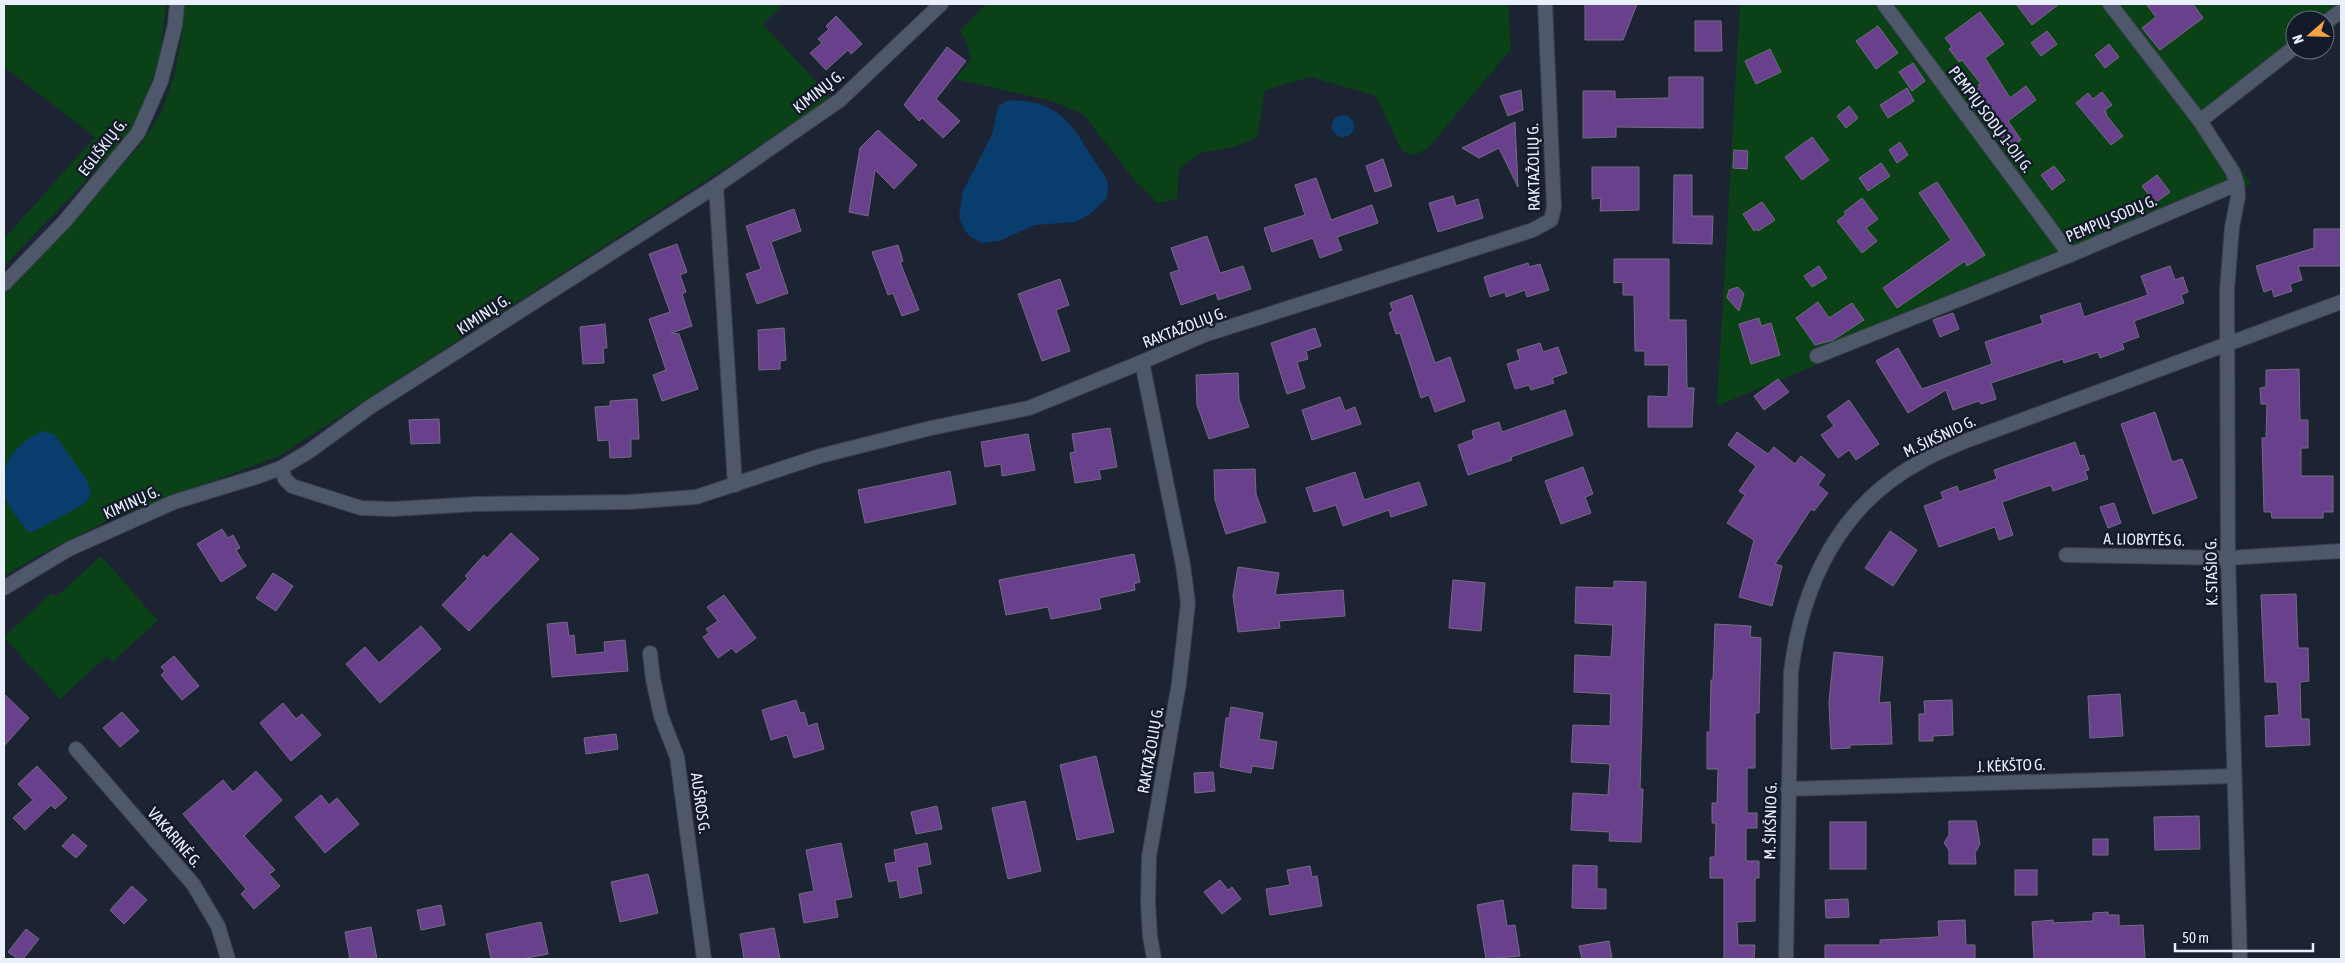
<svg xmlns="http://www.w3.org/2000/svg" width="2345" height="963" font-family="'Asap Condensed',sans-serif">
<rect width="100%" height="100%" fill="#1c2434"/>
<g fill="#0b4117">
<path d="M4 4H166L160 56 141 112 125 140 4 266V239L95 137 4 67Z"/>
<path d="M184 4H783L763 24 832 99 279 456 107 521 34 558 4 576V295L142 143 161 113 174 76 182 37Z"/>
<path d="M986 4H1508L1511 49 1428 148 1414 155 1402 151 1376 96 1311 77 1265 90 1257 137 1235 147 1200 153 1179 169 1177 199 1158 203 1136 182 1084 115 1053 101 955 79 971 60 967 44 960 30Z"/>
<path d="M1740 4H2341V22L2325 34V20H2295V50H2304L2209 122 2251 184 1717 406Z"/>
<path d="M101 556 158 621 112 662 107 656 60 699 4 637 52 593 56 597Z"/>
</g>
<g fill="#093d6e">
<path d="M1012 100C1070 102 1075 135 1105 176L1108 184 1107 198 1090 214 1076 222 1035 225 999 241 982 243 971 237 965 231 959 217 963 191 992 135 998 107 1004 102Z"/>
<circle cx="1343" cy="126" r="11"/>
<path d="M44 431 55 435 86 479 91 492 89 498 84 504 35 531 28 532C20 521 6 505 4 491 0 462 17 442 44 431Z"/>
</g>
<g fill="#69408c" stroke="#756c80">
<path d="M1585 4H1637L1623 40H1585Z"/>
<path d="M2016 4H2059L2032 25Z"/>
<path d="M2146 4H2193L2203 18 2160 50 2142 28 2156 17Z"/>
<path d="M1980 12 2004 44 1985 58 2010 98 2026 86 2036 100 2008 121 2021 140 2008 150 1970 94 1980 87 1978 85 1981 84 1962 60 1959 62 1949 49 1952 47 1945 38Z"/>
<path d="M836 16 862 44 851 54 848 50 826 70 810 53 822 43 818 39 829 29 826 26Z"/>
<path d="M1695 21H1721L1722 51H1695Z"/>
<path d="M1878 26 1898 53 1876 69 1856 41Z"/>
<path d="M2047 31 2057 44 2041 56 2031 43Z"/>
<path d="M2109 44 2119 57 2105 68 2095 55Z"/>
<path d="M947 47 966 61 936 99 960 121 943 138 922 118 919 121 904 105Z"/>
<path d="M1770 49 1781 72 1756 84 1745 61Z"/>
<path d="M1913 63 1925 81 1912 91 1899 72Z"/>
<path d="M1669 77H1703V128L1616 127V137L1583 138V91H1615V99L1669 98Z"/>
<path d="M1907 88 1914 101 1888 118 1880 105Z"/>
<path d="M1521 90 1523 110 1508 116 1500 96Z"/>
<path d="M2102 92 2112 105 2105 110 2107 116 2123 136 2111 145 2076 103 2088 93 2093 99Z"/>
<path d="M1849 106 1858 118 1846 128 1837 116Z"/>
<path d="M1515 122 1518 187 1499 148 1479 158 1462 148Z"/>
<path d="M878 130 917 165 894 189 875 170 868 216 849 212 860 148Z"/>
<path d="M1812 137 1829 160 1802 180 1785 157Z"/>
<path d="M1900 142 1908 155 1897 163 1889 150Z"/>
<path d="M1734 150 1748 151 1747 169 1733 168Z"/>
<path d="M1383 159 1392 186 1375 192 1366 166Z"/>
<path d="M1881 163 1890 176 1868 191 1859 178Z"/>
<path d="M2054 166 2065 180 2052 190 2041 175Z"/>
<path d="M1592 167H1639V210L1600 211 1601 198 1592 199Z"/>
<path d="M1674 175H1692V216H1713L1712 244 1673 243Z"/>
<path d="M2157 175 2170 192 2155 203 2142 186Z"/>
<path d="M1316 178 1331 220 1372 205 1378 223 1337 237 1342 250 1320 258 1313 238 1272 252 1264 228 1305 215 1295 185Z"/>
<path d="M1937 182 1985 255 1967 266 1965 261 1897 308 1883 288 1951 240 1919 193Z"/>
<path d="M1453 196 1456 206 1478 199 1483 218 1438 232 1429 203Z"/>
<path d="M1862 198 1878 219 1866 228 1877 241 1862 253 1837 221 1846 214 1844 212Z"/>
<path d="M1762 202 1775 220 1758 231 1757 229 1754 231 1743 214Z"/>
<path d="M794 209 801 231 771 242 788 293 757 304 746 274 761 269 746 226Z"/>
<path d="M2314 229H2341V266H2298L2302 280 2290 284 2292 291 2274 297 2272 289 2264 292 2256 266 2314 248Z"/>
<path d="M1207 236 1220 273 1243 266 1251 289 1218 300 1216 293 1181 305 1170 273 1179 270 1171 248Z"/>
<path d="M677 244 687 272 680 275 686 292 682 294 692 326 671 333 679 334 698 389 662 401 653 375 666 370 649 319 670 312 649 254Z"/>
<path d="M898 245 903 261 900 262 919 310 902 316 893 293 888 295 872 252Z"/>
<path d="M1614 259H1669V320H1686L1687 388H1694L1692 427H1648V396L1668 397 1669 365H1645V351H1635L1634 295H1623V282L1614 283Z"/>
<path d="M1528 263 1529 267 1540 264 1549 290 1527 297 1525 290 1506 297 1505 292 1490 297 1484 277Z"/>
<path d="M1819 266 1827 278 1812 287 1804 276Z"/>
<path d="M2170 266 2175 280 2183 277 2188 292 2181 295 2184 303 2134 321 2139 337 2122 343 2124 349 2100 358 2098 352 2064 363 2063 359 1991 383 1996 399 1981 404 1979 401 1953 410 1946 390 1908 413 1876 361 1898 348 1922 389 1992 364 1985 342 2043 323 2040 316 2080 303 2084 317 2148 295 2141 276Z"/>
<path d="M1060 279 1069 305 1056 310 1070 351 1042 361 1018 294Z"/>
<path d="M1738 287 1744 294 1739 311 1727 298 1729 290Z"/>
<path d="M1412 295 1435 363 1450 357 1465 401 1435 412 1429 395 1421 398 1400 333 1396 334 1389 313 1393 311 1390 303Z"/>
<path d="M1818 302 1829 318 1852 303 1864 320 1833 340 1815 345 1796 318Z"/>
<path d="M1953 313 1959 329 1940 337 1933 320Z"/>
<path d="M1759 318 1761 326 1771 323 1780 355 1751 364 1739 324Z"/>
<path d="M605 324 607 348H603L604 363 583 364 580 327Z"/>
<path d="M784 328 786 360 780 361V369L759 370 758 330Z"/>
<path d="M1315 328 1321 346 1306 351 1308 359 1297 362 1305 388 1287 394 1271 343Z"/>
<path d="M1540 343 1543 352 1558 347 1567 373 1552 378 1554 383 1531 390 1529 385 1515 389 1507 364 1520 360 1517 350Z"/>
<path d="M2299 369 2300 420H2308V448H2301V476H2333V512H2323V518H2272L2271 512H2264L2262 438H2266L2267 404H2261L2260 388 2266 387V370Z"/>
<path d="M1238 373 1239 399 1249 427 1209 439 1197 405 1196 375Z"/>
<path d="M1778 379 1789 392 1764 410 1754 396Z"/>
<path d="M1340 397 1345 411 1355 407 1361 424 1312 440 1302 410Z"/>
<path d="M637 399 639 439H631V457L610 458 609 440 598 441 595 407 610 406V401Z"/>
<path d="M1849 400 1879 444 1856 460 1849 450 1838 458 1821 435 1834 426 1827 416Z"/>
<path d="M1565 410 1573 435 1511 457 1512 460 1468 475 1458 445 1474 439 1472 431 1499 422 1502 432Z"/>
<path d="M2155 412 2172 462 2182 459 2197 498 2153 514 2121 424Z"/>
<path d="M439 419 440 443 411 444 409 420Z"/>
<path d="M1110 428 1117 467 1099 470 1101 479 1075 483 1070 453 1075 452 1072 434Z"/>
<path d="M1737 432 1768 454 1774 447 1795 464 1801 456 1825 475 1818 485 1828 493 1814 511 1811 509 1775 564 1782 566 1772 606 1739 597 1754 540 1727 523 1745 495 1739 491 1756 466 1728 445Z"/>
<path d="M1028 434 1035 470 1002 476 1001 464 985 467 981 442Z"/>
<path d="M2075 442 2080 456 2084 455 2089 470 2085 471 2088 479 2053 491 2051 485 2002 502 2013 535 1999 540 1995 527 1939 547 1924 506 1943 499 1941 492 1957 486 1959 492 1997 479 1994 470Z"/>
<path d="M1583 467 1593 494 1585 497 1591 513 1561 524 1545 481Z"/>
<path d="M1255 469 1256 494 1266 522 1226 534 1215 500 1214 470Z"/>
<path d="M950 471 956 504 865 523 858 490Z"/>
<path d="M1355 472 1364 500 1419 482 1427 505 1391 517 1389 510 1343 526 1336 505 1314 512 1306 488Z"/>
<path d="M2114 503 2121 523 2108 528 2100 507Z"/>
<path d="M222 529 228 538 233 535 240 548 236 550 246 566 221 582 197 544Z"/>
<path d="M1890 531 1917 550 1893 586 1865 568Z"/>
<path d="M511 533 539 559 469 631 442 605 468 578 465 576 484 555 487 558Z"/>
<path d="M1134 554 1140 582 1134 584 1135 590 1099 598 1101 609 1051 619 1048 607 1006 615 999 580Z"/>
<path d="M1238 567 1279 573 1275 595 1343 590 1345 616 1279 621 1280 628 1238 632 1233 596Z"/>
<path d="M273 573 293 586 276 611 256 598Z"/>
<path d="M1453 580 1485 583 1481 631 1449 628Z"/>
<path d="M1614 581 1646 582 1640 789H1643L1641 842 1609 841 1610 832 1571 830 1573 793 1608 795 1610 764 1571 762 1573 725 1610 726 1611 694 1574 692 1575 655 1611 657 1613 625 1575 623 1576 587 1614 588Z"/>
<path d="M2296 594 2298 648H2308L2309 681 2300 682 2301 719H2309L2310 745 2266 747 2265 716 2279 715 2277 682H2265L2261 595Z"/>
<path d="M724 595 756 638 736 653 732 648 718 658 703 637 709 633 706 629 718 621 707 607Z"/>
<path d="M567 622 569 636 574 635 576 655 605 652 604 642 625 640 628 671 552 677 547 624Z"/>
<path d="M1715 624 1751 626 1750 637 1761 638 1759 713H1755V768H1747V813H1757V828H1746V861H1759V878H1755V921L1737 922 1738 945H1755L1754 959H1724V878H1710V857H1715L1716 823H1712V803H1717L1718 769H1707V732H1710L1711 680H1713Z"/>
<path d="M421 626 441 649 380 703 346 664 365 647 379 663Z"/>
<path d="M1834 652 1883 657 1879 703 1890 702 1892 744 1850 745V748L1831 749 1829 702Z"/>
<path d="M174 656 199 686 182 700 161 675 165 671 161 667Z"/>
<path d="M4 694 29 718 4 746Z"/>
<path d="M2120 694 2123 736 2090 738 2088 696Z"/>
<path d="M796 700 800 713 804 712 808 726 817 723 824 749 794 758 787 735 771 740 762 710Z"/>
<path d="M1952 700 1953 735 1933 736V741H1919V714H1925L1924 701Z"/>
<path d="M283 703 296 719 302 714 321 735 291 761 260 723Z"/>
<path d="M1231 707 1263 713 1259 739 1277 742 1273 769 1252 766 1251 773 1220 767 1226 718H1229Z"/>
<path d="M122 712 139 731 120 747 103 728Z"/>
<path d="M616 734 618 749 586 754 584 738Z"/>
<path d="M1096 756 1114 832 1077 840 1060 765Z"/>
<path d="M37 766 67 798 55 809 51 805 25 830 13 818 33 800 18 784Z"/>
<path d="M256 771 282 800 244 836 275 870 269 874 280 886 254 909 241 894 246 889 183 814 223 780 233 792Z"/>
<path d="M1213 772 1215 791 1195 793 1194 773Z"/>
<path d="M321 795 329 805 337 798 359 824 325 853 295 817Z"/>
<path d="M1025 801 1041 871 1008 879 992 808Z"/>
<path d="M937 806 942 829 916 834 911 812Z"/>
<path d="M2199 816 2200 849 2155 850 2154 817Z"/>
<path d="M1949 821H1976L1980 844 1975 853 1976 864H1949V850L1944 843 1949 835Z"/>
<rect x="1830" y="822" width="36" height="47"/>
<path d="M73 834 87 846 76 858 62 846Z"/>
<rect x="2093" y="839" width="15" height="16"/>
<path d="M841 843 852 897 835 900 838 917 804 923 799 894 814 891 806 850Z"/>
<path d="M927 843 931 864 917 867 922 893 900 898 897 880 889 882 885 864 896 862 894 850Z"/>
<path d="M1573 865 1597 866V889H1606V909L1572 908Z"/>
<path d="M1310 866 1312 877 1317 876 1322 906 1270 915 1266 889 1290 885 1287 870Z"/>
<rect x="2015" y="870" width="22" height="25"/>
<path d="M648 874 658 913 620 922 611 882Z"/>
<path d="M1220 880 1228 890 1232 887 1241 899 1222 914 1204 892Z"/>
<path d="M132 886 147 900 124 924 110 910Z"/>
<path d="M1848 899 1849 917 1826 918 1825 900Z"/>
<path d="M1503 900 1507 926 1515 925 1520 956 1486 959 1477 905Z"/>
<path d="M441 905 445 925 421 930 417 910Z"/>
<path d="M2108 912V915H2119V926L2143 925 2145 959H2034L2032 922 2053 920V923L2093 921V913Z"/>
<path d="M1965 920 1966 945H1975V959H1825V945H1880V940L1939 937 1938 921Z"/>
<path d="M541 922 548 954 521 959H491L486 934Z"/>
<path d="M371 927 377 959H350L345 932Z"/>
<path d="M774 928 780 959H744L740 934Z"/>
<path d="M26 929 39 939 23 959H18L8 952Z"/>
<path d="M1609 941 1612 959H1582L1579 946Z"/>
</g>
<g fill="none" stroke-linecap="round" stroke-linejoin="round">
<g stroke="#393f4d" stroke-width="16">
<g id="minor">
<path d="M1884 4 2070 255"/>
<path d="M2110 4 2200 121"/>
<path d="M2325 23 2341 11"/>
<path d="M2237 184 2238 197 2232 227 2227 290 2228 558 2240 959"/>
<path d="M716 186 735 485"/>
<path d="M4 284 65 221 138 133 161 81 175 25 177 4"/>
<path d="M1817 356 2070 255 2237 184 2233 172 2200 121 2295 47"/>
<path d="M281 468 285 479 292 486 361 508 393 509 477 504 629 502 696 497 820 456 931 428 1029 408 1142 362"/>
<path d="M2066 555 2228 558 2341 551"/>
<path d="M4 588 69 549 174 502 259 476 281 468 308 452 370 407 716 186 840 100 941 4"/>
<path d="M650 653 653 679 661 716 677 757 704 959"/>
<path d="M76 749 193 884 218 926 228 959"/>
<path d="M1788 789 2234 776"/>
<path d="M1154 959 1150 936 1148 903 1149 857 1179 683 1188 603 1183 565 1142 362 1204 335 1533 230 1551 220 1554 207 1545 4"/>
<path d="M1786 959 1791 672C1802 584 1840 504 1922 461 1935 453 1950 448 1963 442L2341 302"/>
</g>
</g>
<use href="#minor" stroke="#4e586a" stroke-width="14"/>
</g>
<g text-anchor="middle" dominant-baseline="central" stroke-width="5" stroke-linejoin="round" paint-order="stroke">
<g font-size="16" fill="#eaf0fb" stroke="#131b2a">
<text transform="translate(818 91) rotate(-38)">KIMINŲ G.</text>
<text transform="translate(1991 119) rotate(53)">PEMPIŲ SODŲ 1-OJI G.</text>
<text transform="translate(102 147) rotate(-52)">EGLIŠKIŲ G.</text>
<text transform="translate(1533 167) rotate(-91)">RAKTAŽOLIŲ G.</text>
<text transform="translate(2111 218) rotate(-23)">PEMPIŲ SODŲ G.</text>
<text transform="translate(483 314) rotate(-33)">KIMINŲ G.</text>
<text transform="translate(1184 327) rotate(-21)">RAKTAŽOLIŲ G.</text>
<text transform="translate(1939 436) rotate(-25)">M. ŠIKŠNIO G.</text>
<text transform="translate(131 502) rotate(-24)">KIMINŲ G.</text>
<text transform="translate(2144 539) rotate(1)">A. LIOBYTĖS G.</text>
<text transform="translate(2211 572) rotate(-91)">K. STAŠIO G.</text>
<text transform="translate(1150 750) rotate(-80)">RAKTAŽOLIŲ G.</text>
<text transform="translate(2011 765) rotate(-2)">J. KĖKŠTO G.</text>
<text transform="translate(701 803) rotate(82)">AUŠROS G.</text>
<text transform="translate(1770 821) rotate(-89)">M. ŠIKŠNIO G.</text>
<text transform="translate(175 837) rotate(49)">VAKARINĖ G.</text>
</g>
</g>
<rect width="2345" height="963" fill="none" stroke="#eaf0fb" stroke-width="10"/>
<g transform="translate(2310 35) rotate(250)"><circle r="24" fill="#131b2a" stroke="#69707e"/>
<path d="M0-4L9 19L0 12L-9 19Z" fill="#f6a247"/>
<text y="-8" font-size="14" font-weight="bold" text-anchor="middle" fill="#eaf0fb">N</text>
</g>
<path d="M2175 943v8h138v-8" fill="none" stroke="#eaf0fb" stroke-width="2.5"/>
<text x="2182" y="943" font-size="15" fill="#eaf0fb" stroke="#131b2a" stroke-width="4" paint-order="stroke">50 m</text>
</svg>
